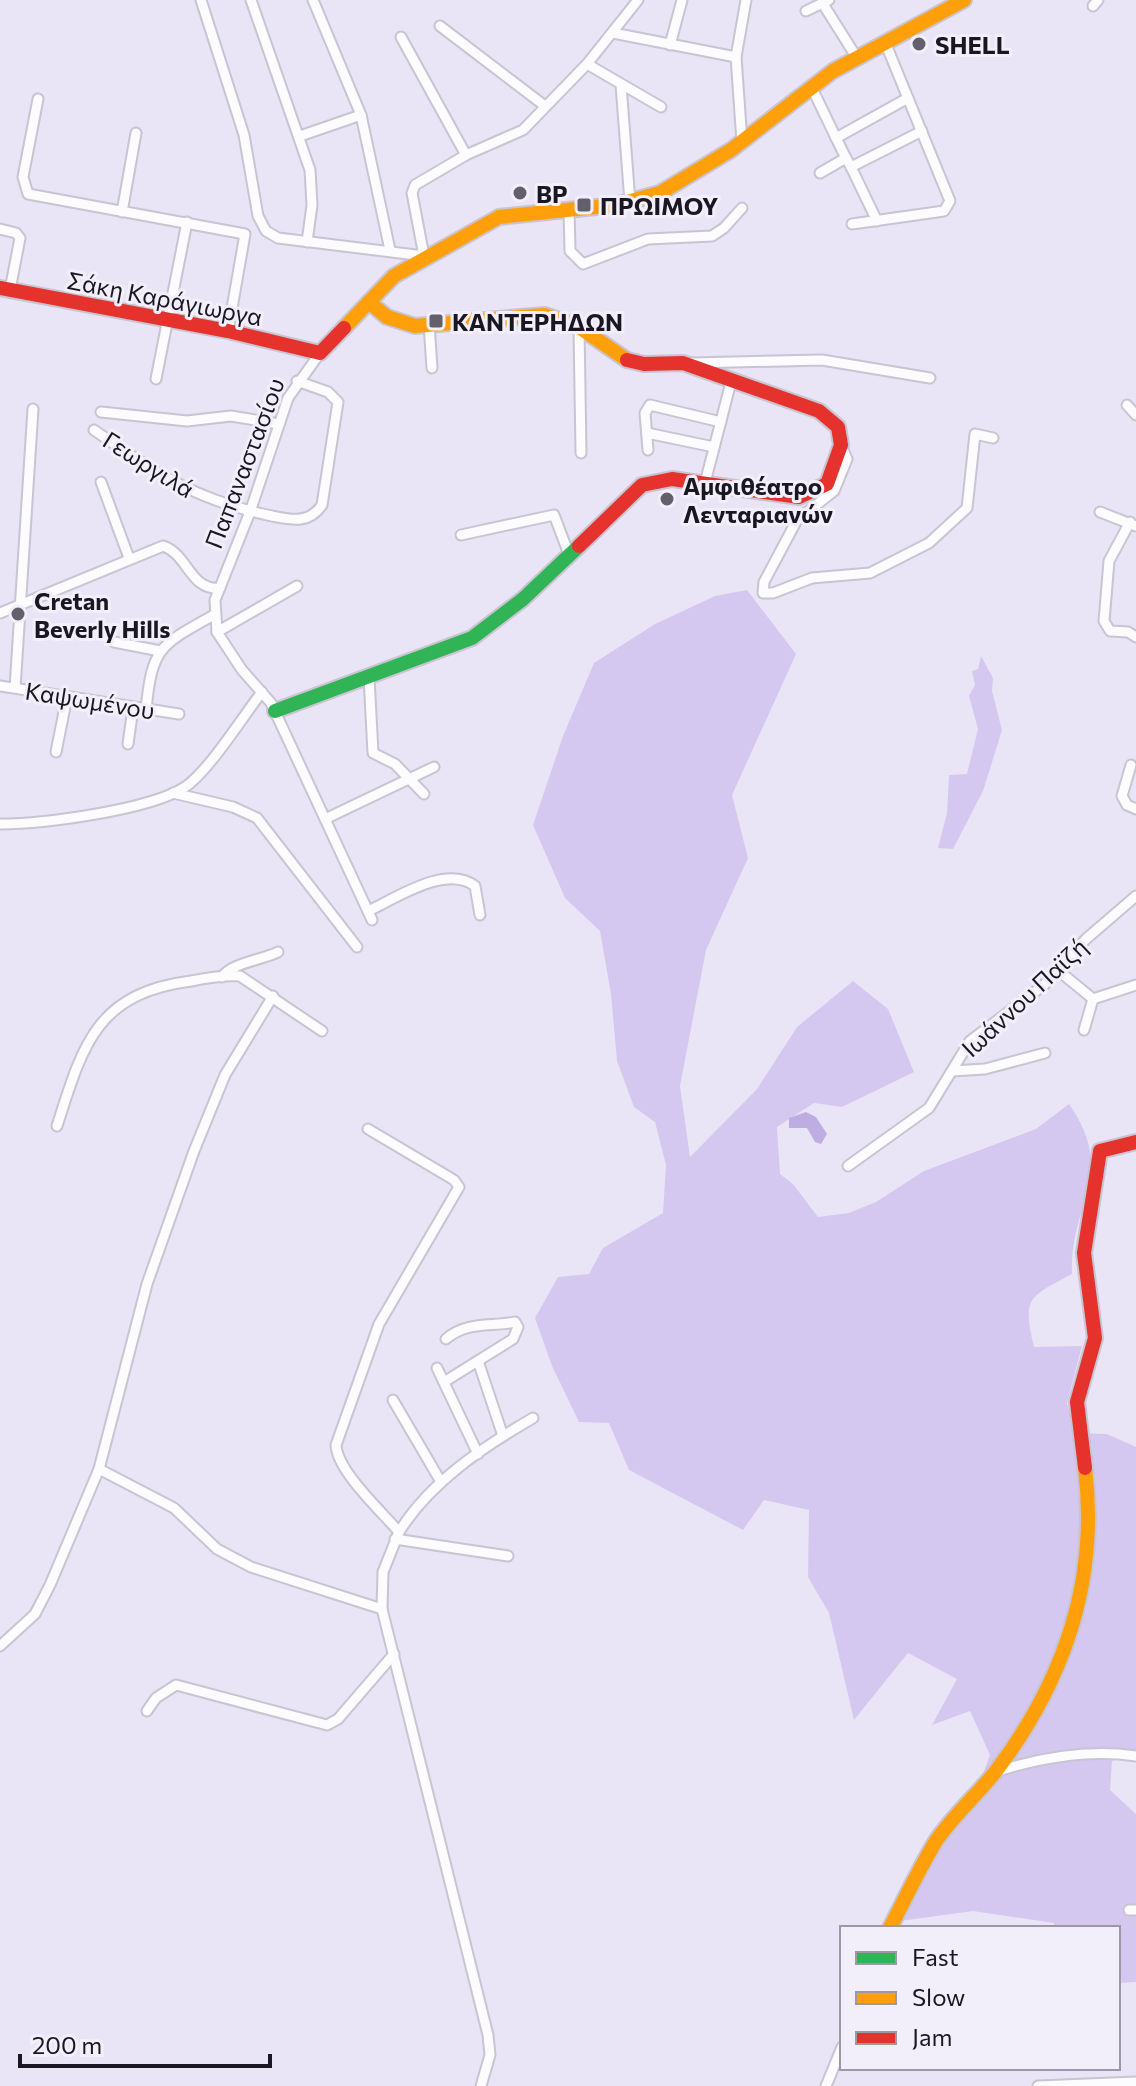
<svg xmlns="http://www.w3.org/2000/svg" width="1136" height="2086" font-family="Commissioner,sans-serif">
<rect width="100%" height="100%" fill="#eae5f6"/>
<g fill="#d5c8f0">
<path d="M747 590 796 654 732 795 748 858 706 950 680 1086 690 1157 757 1089 797 1027 853 981 888 1009 914 1072 842 1107 814 1103 777 1127 780 1174 793 1184 818 1217 849 1213 876 1202 924 1171 1036 1129 1069 1104C1118 1174 1069 1204 1072 1274 1029 1297 1022 1297 1034 1347L1082 1346 1067 1403 1075 1433 1107 1434 1136 1447V1751L1112 1761 1110 1790 1136 1814V1982L1118 1983V1928H1054V1923L973 1911 900 1921 926 1866 972 1804 990 1755 970 1711 932 1725 957 1679 908 1653 854 1720 829 1613 808 1577 809 1510 764 1500 743 1530 629 1470 609 1423 579 1422 552 1366 535 1318 558 1277 589 1274 603 1248 663 1213 666 1165 655 1122 634 1107 617 1061 611 994 600 931 565 898 533 825 563 736 594 663 655 624 715 596Z"/>
<path d="M981 656 993 678 992 691 1002 730 983 791 953 849 938 848 947 813 949 775 967 774 978 729 969 696 975 685 972 671 978 669Z"/>
</g>
<path fill="#beade2" d="M806 1112 816 1117 827 1134 821 1144 815 1142 807 1128H789V1118Z"/>
<g fill="none" stroke-linecap="round" stroke-linejoin="round">
<g stroke="#c8c4d1" stroke-width="13">
<g id="street">
<path d="M201 0 244 135 258 216 266 231 278 238 424 256 412 193 415 185 466 155 523 130 587 64 638 0"/>
<path d="M251 0 310 170 312 205 307 242"/>
<path d="M313 0 361 115 390 250"/>
<path d="M823 4 857 58"/>
<path d="M1093 6 1098 0"/>
<path d="M806 11 829 0"/>
<path d="M440 26 545 106"/>
<path d="M613 33 736 57"/>
<path d="M401 37 466 155"/>
<path d="M670 45 682 0"/>
<path d="M587 64 661 107"/>
<path d="M621 85 630 202"/>
<path d="M811 86 836 138"/>
<path d="M38 99 23 177 28 194 245 234 228 331"/>
<path d="M300 136 361 115"/>
<path d="M742 142 736 57 746 0"/>
<path d="M846 158 836 138 908 98"/>
<path d="M851 167 877 221"/>
<path d="M820 173 846 158 851 167 922 131"/>
<path d="M569 208 570 251 583 264 648 239 712 236 724 228 742 208"/>
<path d="M122 212 136 133"/>
<path d="M852 224 944 211 950 201 885 42"/>
<path d="M0 229 16 233 20 238 10 290"/>
<path d="M429 324 432 368"/>
<path d="M579 327 581 453"/>
<path d="M320 353 288 398 250 512 215 600 217 632 242 670 271 703 372 920"/>
<path d="M691 363 822 360 930 378"/>
<path d="M156 379 187 222"/>
<path d="M1127 405 1136 415"/>
<path d="M101 412 187 421 231 416 279 424"/>
<path d="M94 430C157 474 195 500 272 516 292 520 309 524 322 505L338 402 328 392 297 381"/>
<path d="M647 433 714 447"/>
<path d="M841 445 847 459 834 491 797 520 764 582 763 593H773L812 578 870 573 929 543 967 508 975 434 993 438"/>
<path d="M648 450 645 413 650 405 721 422"/>
<path d="M101 482 129 558"/>
<path d="M705 483 731 382"/>
<path d="M1100 512 1136 526"/>
<path d="M1130 522 1109 561 1104 621 1110 631 1128 632 1136 637"/>
<path d="M461 535 554 515 570 557"/>
<path d="M0 613 163 546C188 554 190 591 220 588"/>
<path d="M217 632 297 586"/>
<path d="M114 642 160 651"/>
<path d="M369 677 373 753 395 764 424 794"/>
<path d="M0 686 179 714"/>
<path d="M15 688 33 409"/>
<path d="M146 710C152 647 160 645 214 615"/>
<path d="M128 744 133 708"/>
<path d="M56 752 67 697"/>
<path d="M1131 765 1122 796 1127 805 1136 809"/>
<path d="M173 793 233 807 257 818 357 947"/>
<path d="M325 819 434 767"/>
<path d="M0 824C43 824 150 810 185 787 209 771 243 716 262 692"/>
<path d="M368 911C397 898 445 864 475 886L480 915"/>
<path d="M1059 971 1093 999 1136 985"/>
<path d="M222 977C231 963 262 960 278 952"/>
<path d="M1084 1030 1093 999"/>
<path d="M952 1071 985 1069 1045 1053"/>
<path d="M57 1126C83 1044 97 993 191 981 207 978 224 975 240 976L322 1031"/>
<path d="M368 1129 454 1180 459 1187 379 1324 336 1445C337 1471 382 1512 399 1532L383 1572 382 1609"/>
<path d="M848 1166 929 1108 970 1041 1044 985 1086 939 1136 896"/>
<path d="M478 1361 503 1436"/>
<path d="M437 1368 478 1454"/>
<path d="M444 1382 513 1339 518 1327 515 1322C491 1327 466 1321 446 1339"/>
<path d="M393 1400 441 1482"/>
<path d="M99 1469 174 1508 217 1549 251 1567 382 1609 488 2035 490 2055 481 2086"/>
<path d="M399 1532C430 1482 483 1447 533 1418"/>
<path d="M395 1539 508 1556"/>
<path d="M0 1646 35 1614 50 1585 99 1469 147 1284 194 1151 225 1075 273 996"/>
<path d="M147 1711 156 1698 176 1685 327 1725 338 1719 394 1654"/>
<path d="M995 1772C1039 1758 1090 1749 1136 1756"/>
<path d="M1129 1910H1136"/>
<path d="M826 2086 842 2047"/>
<path d="M1038 2086 1136 2082"/>
</g>
</g>
<g stroke="#c8c4d1" stroke-width="18">
<path id="fast" d="M275 711 472 638 523 599 579 546"/>
</g>
<g stroke="#c8c4d1" stroke-width="18">
<g id="slow">
<path d="M369 302 387 317 415 326 545 315 579 327 627 360"/>
<path d="M344 328 394 276 499 217 616 205 660 193 731 150 833 71 964 0"/>
<path d="M890 1928C905 1899 919 1869 936 1841 953 1816 977 1795 996 1771 1064 1681 1099 1581 1085 1468"/>
</g>
</g>
<g stroke="#c8c4d1" stroke-width="18">
<g id="jam">
<path d="M0 288 228 331 320 353 344 328"/>
<path d="M579 546 642 485 672 479 799 497 827 484 841 445 838 427 819 411 683 363 644 364 627 360"/>
<path d="M1085 1468 1077 1402 1095 1338 1084 1253 1100 1151 1136 1142"/>
</g>
</g>
<use href="#street" stroke="#fcfbfe" stroke-width="9"/>
<use href="#fast" stroke="#30b455" stroke-width="14"/>
<use href="#slow" stroke="#ff9f0a" stroke-width="14"/>
<use href="#jam" stroke="#e5322d" stroke-width="14"/>
</g>
<g fill="#635f6c" stroke="#f2effb" stroke-width="3">
<circle cx="919" cy="44" r="8"/>
<circle cx="520" cy="193" r="8"/>
<rect x="576" y="197" width="16" height="16" rx="4"/>
<rect x="428" y="313" width="16" height="16" rx="4"/>
<circle cx="667" cy="499" r="8"/>
<circle cx="18" cy="614" r="8"/>
</g>
<g text-anchor="middle" dominant-baseline="central" stroke-width="6" stroke-linejoin="round" paint-order="stroke">
<g font-size="24" font-weight="bold" fill="#1b1722" stroke="#f2effb" text-anchor="start">
<text x="935" y="44">SHELL</text>
<text x="536" y="193">BP</text>
<text x="600" y="205">ΠΡΩΙΜΟΥ</text>
<text x="452" y="321">ΚΑΝΤΕΡΗΔΩΝ</text>
<text x="683" y="485">Αμφιθέατρο<tspan x="683" dy="28">Λενταριανών</tspan></text>
<text x="34" y="600">Cretan<tspan x="34" dy="28">Beverly Hills</tspan></text>
</g>
<g font-size="24" fill="#1b1722" stroke="#f2effb">
<text transform="translate(165 298) rotate(11)">Σάκη Καράγιωργα</text>
<text transform="translate(244 463) rotate(-69)">Παπαναστασίου</text>
<text transform="translate(149 464) rotate(32)">Γεωργιλά</text>
<text transform="translate(90 700) rotate(9)">Καψωμένου</text>
<text transform="translate(1024 997) rotate(-43)">Ιωάννου Παϊζή</text>
</g>
</g>
<rect x="840" y="1926" width="280" height="144" fill="#f2effb" stroke="#9c99a4" stroke-width="2"/>
<rect x="856" y="1952" width="40" height="12" fill="#30b455" stroke="#9c99a4" stroke-width="2"/>
<text x="912" y="1966" font-size="24" fill="#1b1722">Fast</text>
<rect x="856" y="1992" width="40" height="12" fill="#ff9f0a" stroke="#9c99a4" stroke-width="2"/>
<text x="912" y="2006" font-size="24" fill="#1b1722">Slow</text>
<rect x="856" y="2032" width="40" height="12" fill="#e5322d" stroke="#9c99a4" stroke-width="2"/>
<text x="912" y="2046" font-size="24" fill="#1b1722">Jam</text>
<path d="M20 2054v12h250v-12" fill="none" stroke="#1b1722" stroke-width="4"/>
<text x="32" y="2054" font-size="24" fill="#1b1722" stroke="#f2effb" stroke-width="6" paint-order="stroke">200 m</text>
</svg>
